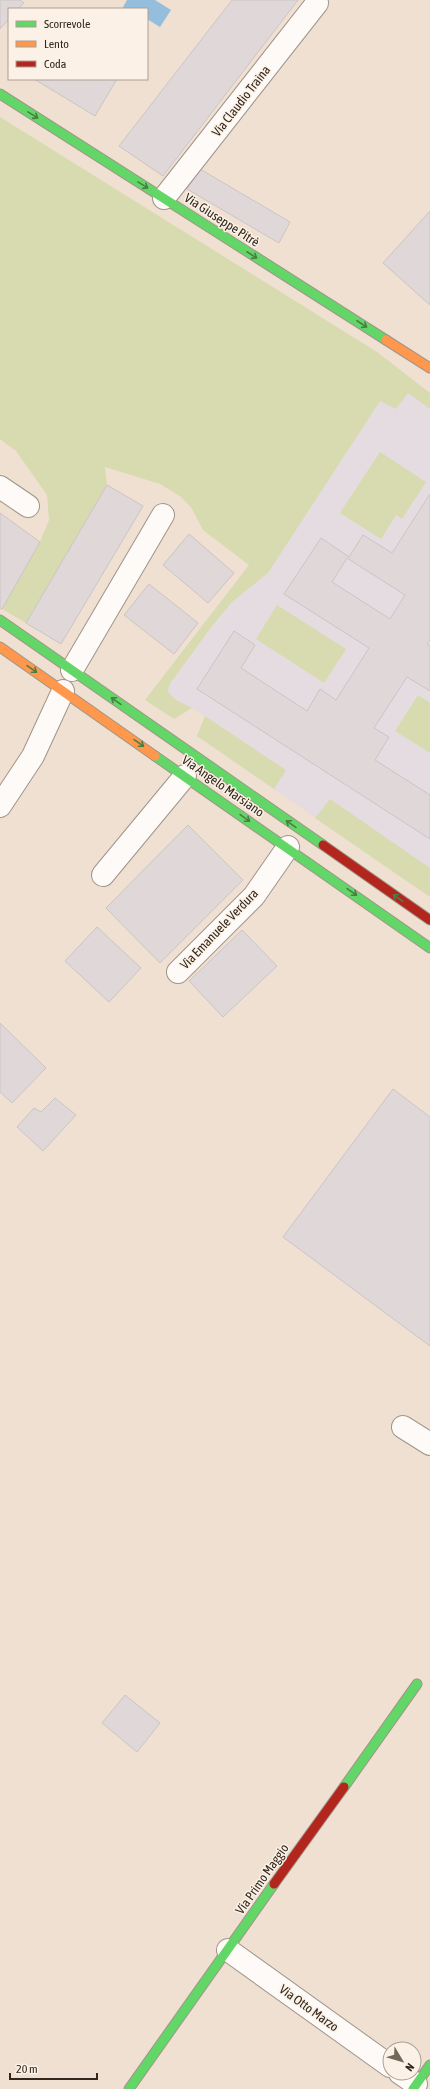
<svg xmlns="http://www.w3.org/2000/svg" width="430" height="2089" font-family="'Asap Condensed',sans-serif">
<rect width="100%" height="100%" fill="#efe0d1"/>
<path fill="#e5dce1" d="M377 352 430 393V897L197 736 205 716 192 708 174 719 145 700 249 565 233 553Z"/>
<g fill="#d7dbaf">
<path d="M0 117 377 352 430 393V409L408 393 396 409 380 401 268 573 232 602 212 626 169 685 168 692 176 700 192 708 174 719 145 700 249 565 203 530 191 507 180 496 160 484 105 467 107 485 26 623 2 609 40 542 49 520 47 495 16 451 0 439Z"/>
<path d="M380 452 426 482 402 519 396 515 381 539 340 513Z"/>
<path d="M277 605 346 649 324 683 256 639Z"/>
<path d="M418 695 430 703V753L395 731Z"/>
<path d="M205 716 286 770 274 789 197 736Z"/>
<path d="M330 799 430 868V897L315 818Z"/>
</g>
<path fill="#94bedc" d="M127 0H155L171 10 160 27 147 19V9H122Z"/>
<g fill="#e0d8d8" stroke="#ccc4c4" fill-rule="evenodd">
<path d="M0 0H20L24 3 18 9H9V19L0 29Z"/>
<path d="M232 0H298L163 176 119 146Z"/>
<path d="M34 79H117L95 116Z"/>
<path d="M200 169 290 222 279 243 187 189Z"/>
<path d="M430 211V305L383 263Z"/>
<path d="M107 485 143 506 61 644 26 623Z"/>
<path d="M430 494V640L427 644 430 646V691L407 677 374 728 389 737 375 760 430 795V839L197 689 234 631 255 645 241 668 307 711 320 689 336 700 369 648 284 594 321 538 349 557 363 535 392 553ZM347 558 405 595 390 619 332 582Z"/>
<path d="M0 513 40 542 2 609 0 608Z"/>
<path d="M189 534 234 573 208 603 163 565Z"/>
<path d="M149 584 198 623 174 654 124 615Z"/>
<path d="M188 825 243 880 160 963 106 908Z"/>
<path d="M97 927 141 968 109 1002 65 961Z"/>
<path d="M242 930 277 966 223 1017 189 981Z"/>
<path d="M0 1023 46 1068 12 1103 0 1092Z"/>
<path d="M393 1089 430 1117V1346L283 1237Z"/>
<path d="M55 1098 76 1115 43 1151 17 1127 34 1108 41 1112Z"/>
<path d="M125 1695 160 1723 137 1752 102 1723Z"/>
</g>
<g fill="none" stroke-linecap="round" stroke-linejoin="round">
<g stroke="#a0958a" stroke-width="24">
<g id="street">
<path d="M164 198 317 3"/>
<path d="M0 487 28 506"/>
<path d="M72 670 163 515"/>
<path d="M0 806 33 756 63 691"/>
<path d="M103 875 185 776"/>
<path d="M178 972 254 896 288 847"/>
<path d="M403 1427 430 1444"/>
<path d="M228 1950 390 2066"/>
<path d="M400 2073 416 2084"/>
</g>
</g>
<g stroke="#a0958a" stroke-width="11">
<g id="fast">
<path d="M0 94 386 340"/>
<path d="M0 620 323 845"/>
<path d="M155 756 430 948"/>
<path d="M344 1787 417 1684"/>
<path d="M129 2089 274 1884"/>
<path d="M413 2089 430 2065"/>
</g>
</g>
<g stroke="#a0958a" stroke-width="11">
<g id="slow">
<path d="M386 340 430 368"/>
<path d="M0 647 155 756"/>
</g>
</g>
<g stroke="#a0958a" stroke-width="11">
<g id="jam">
<path d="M323 845 430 920"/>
<path d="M274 1884 344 1787"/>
</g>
</g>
<use href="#street" stroke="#fdfaf8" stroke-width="22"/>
<use href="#fast" stroke="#63d668" stroke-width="9"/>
<use href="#slow" stroke="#ff974d" stroke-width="9"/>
<use href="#jam" stroke="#b3261e" stroke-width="9"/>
</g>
<defs><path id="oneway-shaft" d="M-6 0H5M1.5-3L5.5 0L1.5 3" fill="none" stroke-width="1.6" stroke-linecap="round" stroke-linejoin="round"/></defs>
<g stroke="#4a7e42">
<use href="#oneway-shaft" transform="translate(33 115) rotate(32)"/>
<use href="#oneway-shaft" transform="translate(143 185) rotate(32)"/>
<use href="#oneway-shaft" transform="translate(252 255) rotate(33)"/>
<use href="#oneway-shaft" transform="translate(362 324) rotate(33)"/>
<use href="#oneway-shaft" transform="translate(32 669) rotate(35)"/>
<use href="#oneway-shaft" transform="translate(116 701) rotate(-145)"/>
<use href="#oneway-shaft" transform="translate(139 743) rotate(35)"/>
<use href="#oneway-shaft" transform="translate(245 818) rotate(35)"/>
<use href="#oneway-shaft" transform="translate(291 824) rotate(-145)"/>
<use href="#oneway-shaft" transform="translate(352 892) rotate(35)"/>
<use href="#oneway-shaft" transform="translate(398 898) rotate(-145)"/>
</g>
<g text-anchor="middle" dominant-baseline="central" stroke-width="3" stroke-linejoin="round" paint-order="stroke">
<g font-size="13" fill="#31271c" stroke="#fcf1e6">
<text transform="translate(241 101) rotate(-52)">Via Claudio Traina</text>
<text transform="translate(222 220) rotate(33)">Via Giuseppe Pitrè</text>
<text transform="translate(223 786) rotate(35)">Via Angelo Marsiano</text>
<text transform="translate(219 929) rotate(-46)">Via Emanuele Verdura</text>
<text transform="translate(262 1879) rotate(-55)">Via Primo Maggio</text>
<text transform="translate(309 2008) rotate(36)">Via Otto Marzo</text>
</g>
</g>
<rect x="8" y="8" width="140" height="72" fill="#fcf1e6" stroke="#aba095"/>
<rect x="16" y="21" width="20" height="6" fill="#63d668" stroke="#aba095"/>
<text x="44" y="28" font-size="12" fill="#31271c">Scorrevole</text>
<rect x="16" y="41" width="20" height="6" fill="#ff974d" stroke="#aba095"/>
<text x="44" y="48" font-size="12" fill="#31271c">Lento</text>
<rect x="16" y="61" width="20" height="6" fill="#b3261e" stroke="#aba095"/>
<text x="44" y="68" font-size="12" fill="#31271c">Coda</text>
<g transform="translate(402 2061) rotate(128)"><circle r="19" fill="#fcf1e6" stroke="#aba095"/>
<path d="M0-3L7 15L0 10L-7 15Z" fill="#74685b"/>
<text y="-6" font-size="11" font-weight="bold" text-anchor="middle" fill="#31271c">N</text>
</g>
<path d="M10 2073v6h87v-6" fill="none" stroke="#31271c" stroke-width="2"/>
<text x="16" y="2073" font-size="12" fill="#31271c" stroke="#fcf1e6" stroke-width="3" paint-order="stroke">20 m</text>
</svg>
